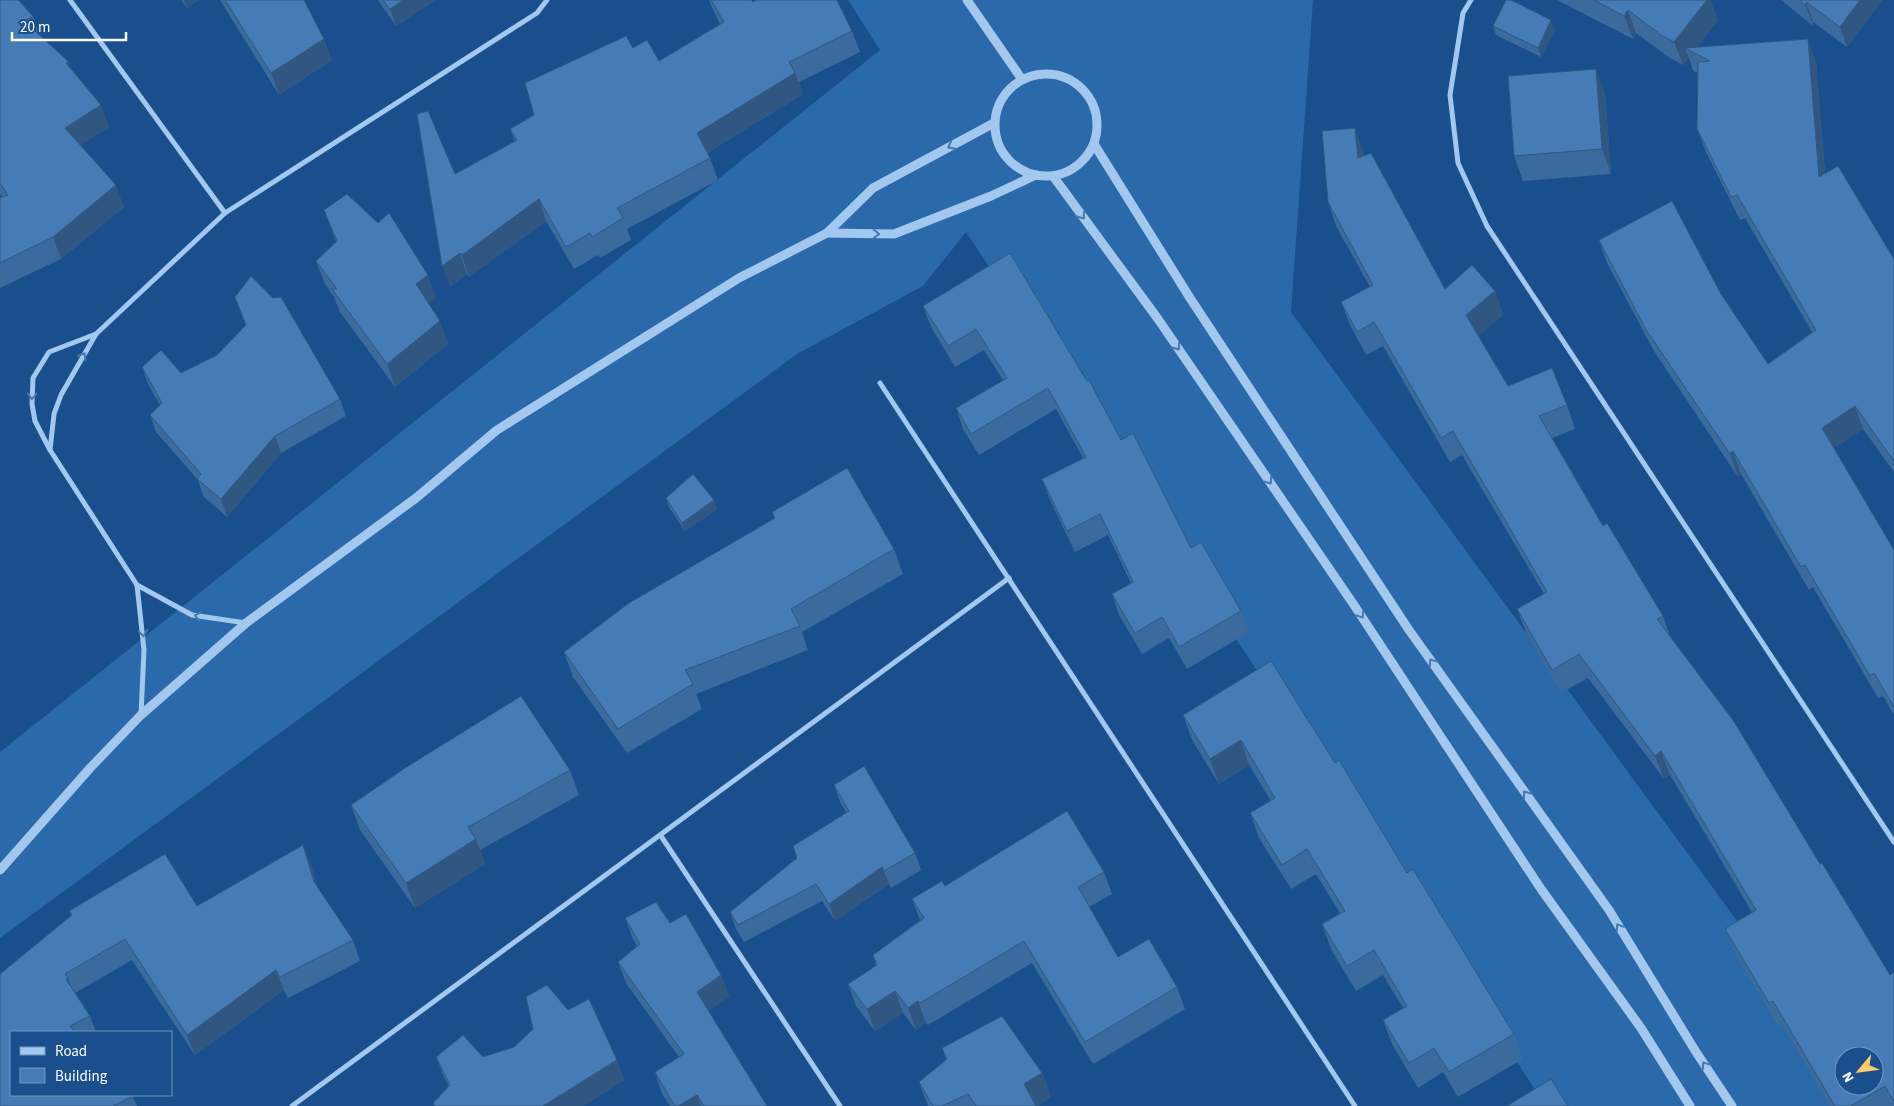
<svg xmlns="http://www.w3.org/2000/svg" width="1894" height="1106" font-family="'Source Sans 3',sans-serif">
<rect width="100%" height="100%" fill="#184f8c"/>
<path fill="#2b6aaa" d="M848 0H1313L1291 312 1844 1067V1086L1873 1106H1546L966 232 923 286 797 354 0 938V752L880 50Z"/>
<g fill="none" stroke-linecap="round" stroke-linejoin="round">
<g stroke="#a2c8ee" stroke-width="5">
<path d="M70 0 225 213"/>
<path d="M1471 0 1463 13 1450 95 1458 163 1487 226 1894 842"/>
<path d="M96 334 49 352 33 378 32 404 35 421 50 450 137 585 144 650 141 714"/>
<path d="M880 383 1355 1106"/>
<path d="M50 450 54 414 61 395 96 334 225 213 537 13 547 0"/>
<path d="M137 585 192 615 246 623"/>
<path d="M661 836 840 1106"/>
<path d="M292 1106 1009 578"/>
</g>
<g stroke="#a2c8ee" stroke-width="9">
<path d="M967 0 1021 78"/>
<circle cx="1046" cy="125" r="51"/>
<path d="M1094 144 1190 298 1409 630 1609 910 1696 1052 1732 1106"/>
<path d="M1053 176 1158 319 1352 602 1541 889 1641 1028 1690 1106"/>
<path d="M827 233 894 234 991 196 1036 175"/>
<path d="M0 870 91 767 141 715 246 623 416 498 497 430 739 278 827 233 873 188 994 123"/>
</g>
</g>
<g fill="#3b6b9d">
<path d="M0 0 33 16 40 36 72 70 101 105 109 127 80 145 124 207 61 259 0 288V198L2 197 0 194Z"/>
<path d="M181 0H199L187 8Z"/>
<path d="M220 0H304L332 60 279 95Z"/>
<path d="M378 0H435L396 26Z"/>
<path d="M709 0H751L753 2 852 31 860 52 799 82 803 94 707 153 710 158 718 180 627 229 631 240 600 258 598 255 574 269 546 221 469 277 467 274 450 287 455 174 515 141 510 129 534 115 633 48 659 61 720 24 715 14Z"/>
<path d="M1557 0H1710L1718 20 1697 47 1816 62 1825 173 1894 259V472L1863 429 1834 448 1894 550V715L1883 696 1878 698 1813 587 1809 590 1741 474 1738 477 1654 351 1607 263 1599 240 1721 294 1768 364 1812 332 1745 218 1740 220 1706 152 1697 129 1698 73 1693 71 1689 58 1683 65 1670 58 1636 33 1633 39Z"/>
<path d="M1781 0H1882L1847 47 1813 22V26Z"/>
<path d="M1493 26 1555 29 1541 57 1496 35Z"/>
<path d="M1605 93 1611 174 1523 181 1514 156Z"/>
<path d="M1363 151 1364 156 1445 289 1495 291 1503 315 1478 336 1508 386 1567 405 1575 429 1552 438 1603 526 1663 616 1670 636 1820 864 1890 975 1894 972V1106H1830L1781 1024 1778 1026 1734 952 1725 929 1752 912 1670 775 1664 779 1588 678 1561 693 1526 632 1517 609 1544 594 1462 455 1450 462 1383 346 1366 355 1350 325 1341 302 1370 287 1336 226 1328 202Z"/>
<path d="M324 210 436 298 429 303 448 344 395 387 340 312 334 297 325 284 316 261 336 242Z"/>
<path d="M1010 253 1121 440 1191 548 1241 611 1249 632 1187 669 1169 638 1142 654 1119 615 1112 594 1131 583 1108 535 1075 552 1050 500 1042 479 1083 458 1056 409 979 455 963 429 956 408 1003 380 984 350 955 367 931 327 923 306Z"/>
<path d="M235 297 340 399 346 416 281 453 227 517 203 496 198 480 156 432 150 415 160 405 148 384 142 367 181 373 217 355 246 326Z"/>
<path d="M666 498 714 500 717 509 685 531 669 507Z"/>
<path d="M772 512 894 549 903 574 802 632 808 650 696 694 702 709 627 753 573 677 564 652 774 518Z"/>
<path d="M1183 715 1335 763 1514 1034 1523 1059 1458 1097 1443 1072 1418 1088 1392 1044 1383 1020 1403 1008 1383 975 1356 991 1331 949 1322 924 1340 913 1316 874 1291 889 1259 838 1250 813 1271 801 1249 765 1219 784 1192 740Z"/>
<path d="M570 770 579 795 480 850 485 864 415 908 360 830 351 805Z"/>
<path d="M834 785 915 853 921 870 891 888 889 884 835 921 822 901 744 942 736 929 730 912 797 859 846 812 840 802Z"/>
<path d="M303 845 311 865 317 886 353 940 360 961 288 998 284 990 195 1055 132 960 75 993 90 1016 96 1032H11V1095H132L137 1106H0V974L71 916 69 911 165 854 197 906Z"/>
<path d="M1104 872 1112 894 1089 907 1118 957 1177 987 1185 1009 1093 1064 1032 963 928 1025 926 1023 916 1030 903 1013 875 1031 856 1006 848 984 876 966 873 955 920 920 912 899 945 886Z"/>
<path d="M625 918 670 923 721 975 729 997 708 1011 767 1106H670L662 1094 655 1072 679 1057 626 983 618 962 637 946 633 939Z"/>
<path d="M568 1010 617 1060 624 1080 583 1106H434L433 1103 449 1087 444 1077 436 1057H483L514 1047Z"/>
<path d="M942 1048 1042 1073 1051 1097 1037 1106H928L919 1082 946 1060Z"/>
</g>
<g fill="#30577f">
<path d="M184 0H199L187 8Z"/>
<path d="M403 0H435L396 26 390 9Z"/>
<path d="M1707 0H1710L1718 20 1693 52 1685 48 1689 58 1683 65 1674 42Z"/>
<path d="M1860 0H1882L1847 47 1840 27Z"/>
<path d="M1806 2 1813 22V26L1806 6Z"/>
<path d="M1628 10 1636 33 1633 39 1624 16Z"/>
<path d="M1551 20 1555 29 1541 57 1538 48Z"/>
<path d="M324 39 332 60 279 95 271 73Z"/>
<path d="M1808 39 1816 62 1827 200 1819 177Z"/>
<path d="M69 62 77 83 66 63Z"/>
<path d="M1596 69 1605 93 1611 174 1602 149Z"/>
<path d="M795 73 803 94 705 154 697 133Z"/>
<path d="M101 105 109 127 73 150 65 128Z"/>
<path d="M1355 128 1363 151 1366 182 1358 158Z"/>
<path d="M116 185 124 207 61 259 53 237Z"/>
<path d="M539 199 546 221 469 277 462 255Z"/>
<path d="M460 253 467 274 450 287 442 266Z"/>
<path d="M428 275 436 298 425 307 416 284Z"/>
<path d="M1495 291 1503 315 1475 339 1466 315Z"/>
<path d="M440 321 448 344 395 387 387 364Z"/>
<path d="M1855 406 1863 429 1831 450 1822 428Z"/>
<path d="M275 436 281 453 227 517 221 499Z"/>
<path d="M1733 451 1741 474 1738 477 1730 454Z"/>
<path d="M714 500 717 509 685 531 682 523Z"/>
<path d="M1241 740 1249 765 1219 784 1210 759Z"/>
<path d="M1661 751 1670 775 1664 779 1655 756Z"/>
<path d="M476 839 485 864 415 908 406 883Z"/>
<path d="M303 845 311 865 321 903 314 882Z"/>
<path d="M882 867 889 884 835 921 829 904Z"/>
<path d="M276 970 284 990 195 1055 187 1035Z"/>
<path d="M721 975 729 997 705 1014 697 992Z"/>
<path d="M68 978 76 999 66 979Z"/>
<path d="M895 991 903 1013 875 1031 867 1009Z"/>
<path d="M918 1001 926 1023 916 1030 908 1008Z"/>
<path d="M617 1060 624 1080 583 1106H543Z"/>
<path d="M1042 1073 1051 1097 1037 1106H1032L1024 1084Z"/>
<path d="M697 1095 701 1106H678Z"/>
</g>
<g fill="#457cb6" stroke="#30577f" fill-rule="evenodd">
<path d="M0 0H18L33 16 24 21 69 62 66 63 101 105 65 128 116 185 53 237 0 263V198L8 195 0 183Z"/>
<path d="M225 0H304L324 39 271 73Z"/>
<path d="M383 0H403L390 9Z"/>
<path d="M711 0H751L753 2 757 0H837L852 31 789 62 795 73 697 133 710 158 617 208 623 218 592 237 590 233 566 247 539 199 462 255 460 253 442 266 417 114 428 111 455 174 517 140 510 129 534 115 525 83 626 36 633 48 647 40 659 61 724 22Z"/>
<path d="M1506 0H1511L1551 20 1538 48 1493 26Z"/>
<path d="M1594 0H1707L1674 42 1661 35 1628 10 1624 16Z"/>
<path d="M1799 0H1860L1840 27 1806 2V6Z"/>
<path d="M1808 39 1819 177 1838 166 1894 259V461L1855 406 1822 428 1894 550V707L1874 673 1870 676 1805 565 1801 567 1733 451 1730 454 1645 328 1599 240 1672 201 1721 294 1768 364 1816 330 1737 195 1731 197 1697 129 1698 62 1710 61 1685 48Z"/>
<path d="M1596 69 1602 149 1514 156 1508 76Z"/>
<path d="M1355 128 1358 158 1371 153 1445 289 1472 265 1495 291 1466 315 1508 386 1552 368 1567 405 1539 416 1603 526 1607 523 1663 616 1657 619 1733 720 1820 864 1822 863 1890 975 1894 972V1100H1893L1885 1086 1851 1106H1835L1773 1001 1769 1003 1725 929 1756 910 1661 751 1655 756 1579 654 1552 670 1517 609 1547 592 1453 431 1441 438 1374 322 1357 332 1341 302 1373 285 1328 202 1322 131ZM1844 1056H1874V1086H1844Z"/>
<path d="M347 194 378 223 389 213 428 275 416 284 440 321 387 364 332 289H337L316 261 337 241 324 210Z"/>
<path d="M1010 253 1087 381 1089 380 1121 440 1133 433 1191 548 1201 542 1241 611 1179 647 1162 617 1135 633 1112 594 1133 582 1100 514 1067 531 1042 479 1086 457 1048 388 971 434 956 408 1007 378 976 329 948 346 923 306Z"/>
<path d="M251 276 273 298 281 297 340 399 275 436 221 499 197 479 201 474 150 415 162 403 142 367 161 350 181 373 217 355 246 325 235 297Z"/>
<path d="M847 468 894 549 791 609 800 626 685 670 693 684 618 729 564 652 629 603 775 518 772 512Z"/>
<path d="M693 474 714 500 682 523 666 498Z"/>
<path d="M1271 661 1335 763 1339 760 1407 873 1413 869 1514 1034 1449 1072 1434 1048 1409 1063 1383 1020 1407 1006 1374 950 1347 966 1322 924 1345 911 1307 849 1282 865 1250 813 1275 798 1241 740 1210 759 1183 715Z"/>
<path d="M521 696 570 770 468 827 476 839 406 883 351 805 405 768Z"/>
<path d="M864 766 915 853 884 871 882 867 829 904 816 884 738 925 730 912 797 858 793 846 849 811 834 785Z"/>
<path d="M1067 811 1104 872 1078 887 1118 957 1149 939 1177 987 1085 1042 1024 941 920 1003 918 1001 908 1008 895 991 867 1009 848 984 877 965 873 955 924 918 912 899 942 881 945 886Z"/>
<path d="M303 845 314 882 353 940 280 977 276 970 187 1035 125 939 65 974 68 978 66 979 90 1016 70 1026 75 1032H11V1095H132L133 1096 113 1106H0V974L72 915 69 911 165 854 197 906Z"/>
<path d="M656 902 670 923 686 914 721 975 697 992 767 1106H704L697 1095 678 1106H675L655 1072 684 1054 618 962 640 944 625 918Z"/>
<path d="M547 985 568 1010 589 999 617 1060 543 1106H435L433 1103 450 1085 436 1057 463 1035 483 1057 514 1047 533 1029 526 997Z"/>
<path d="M1002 1016 1042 1073 1024 1084 1036 1106H976L968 1094 942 1106H933L919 1082 947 1059 942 1048Z"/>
<path d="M1551 1079 1568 1106H1507Z"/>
</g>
<defs><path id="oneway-chevron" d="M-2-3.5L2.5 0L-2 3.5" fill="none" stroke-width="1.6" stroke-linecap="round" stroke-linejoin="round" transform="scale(1.25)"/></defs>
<g stroke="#4879ae">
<use href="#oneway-chevron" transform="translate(951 146) rotate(152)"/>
<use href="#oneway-chevron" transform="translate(1082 216) rotate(54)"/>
<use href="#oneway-chevron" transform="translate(876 234) rotate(1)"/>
<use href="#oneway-chevron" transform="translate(1177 347) rotate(55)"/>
<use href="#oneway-chevron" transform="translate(83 356) rotate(-60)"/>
<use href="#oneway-chevron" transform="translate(32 396) rotate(93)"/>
<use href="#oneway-chevron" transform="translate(1269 481) rotate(55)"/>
<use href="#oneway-chevron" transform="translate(1361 615) rotate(57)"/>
<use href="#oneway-chevron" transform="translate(198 616) rotate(-169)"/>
<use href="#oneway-chevron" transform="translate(143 633) rotate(84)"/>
<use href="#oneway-chevron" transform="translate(1432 662) rotate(-126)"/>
<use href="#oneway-chevron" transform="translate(1526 794) rotate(-126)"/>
<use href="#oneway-chevron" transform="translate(1619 927) rotate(-122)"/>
<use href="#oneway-chevron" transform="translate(1705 1065) rotate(-124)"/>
</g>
<rect x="10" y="1031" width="162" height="65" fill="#184f8c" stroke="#7495ba"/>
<rect x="20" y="1047" width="25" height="8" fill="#a2c8ee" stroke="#7495ba"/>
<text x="55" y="1056" font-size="15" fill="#ffffff">Road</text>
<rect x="20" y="1068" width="25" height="15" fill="#457cb6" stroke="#7495ba"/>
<text x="55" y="1081" font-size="15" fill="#ffffff">Building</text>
<g transform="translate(1859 1071) rotate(241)"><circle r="24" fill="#184f8c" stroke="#7495ba"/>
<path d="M0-4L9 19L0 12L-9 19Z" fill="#ffca60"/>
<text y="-8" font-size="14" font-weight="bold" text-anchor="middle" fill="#ffffff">N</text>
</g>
<path d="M12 32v8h114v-8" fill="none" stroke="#ffffff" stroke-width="2.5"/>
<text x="20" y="32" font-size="15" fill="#ffffff" stroke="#184f8c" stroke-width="4" paint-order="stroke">20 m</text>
</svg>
